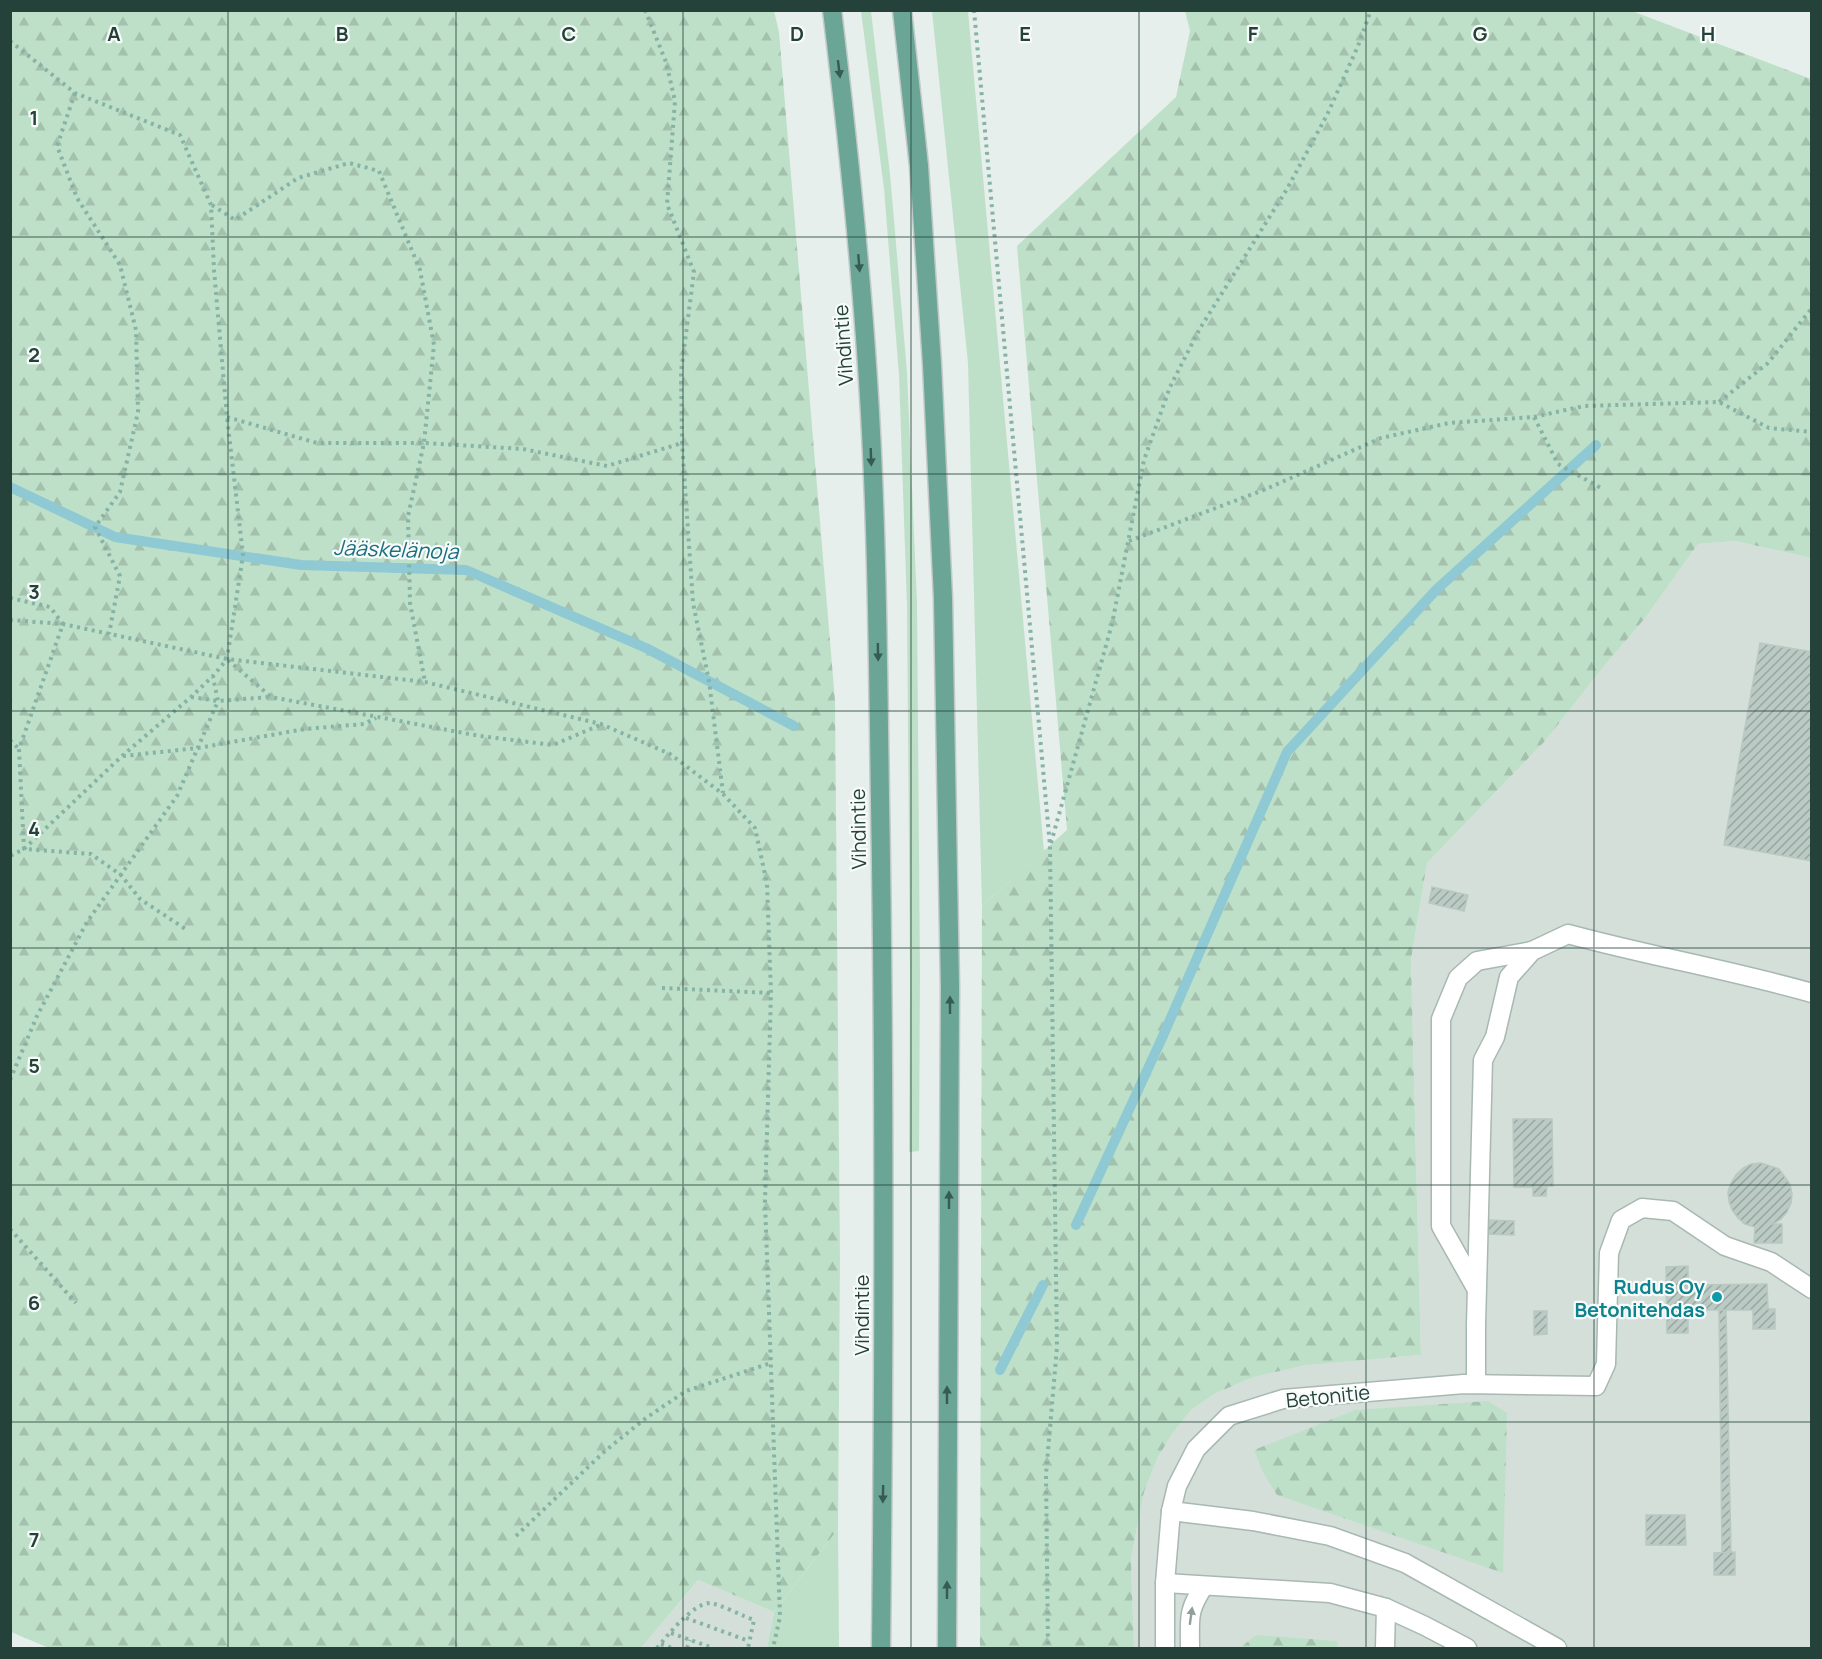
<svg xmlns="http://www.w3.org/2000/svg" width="1822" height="1659" font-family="Manrope,sans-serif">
<defs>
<pattern id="forest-firs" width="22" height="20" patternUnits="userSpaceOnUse" patternTransform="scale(1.5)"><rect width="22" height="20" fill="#bfe0c8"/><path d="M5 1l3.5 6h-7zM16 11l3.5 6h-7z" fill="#a4c1ad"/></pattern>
<pattern id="building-hatch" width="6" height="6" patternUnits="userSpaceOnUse" patternTransform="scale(1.5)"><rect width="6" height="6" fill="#bbcac4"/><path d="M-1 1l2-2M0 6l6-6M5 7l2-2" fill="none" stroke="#98a6a0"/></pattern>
</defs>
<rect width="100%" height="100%" fill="#e6efeb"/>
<g fill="#d4dfda">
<path d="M1735 541 1811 558V1648H1134L1131 1559 1144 1492 1158 1457 1173 1433 1191 1410 1216 1393 1254 1377 1305 1364 1421 1355 1411 960 1427 863 1545 741 1605 665 1646 617 1698 544Z"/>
<path d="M698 1580 774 1612 767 1648H641Z"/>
</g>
<g fill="#bfe0c8">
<path d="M861 11H871L890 174 907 372 917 603 920 975 919 1151 909 1152 910 976 907 606 899 375 884 189Z"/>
<path d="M932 11H968L1044 851 982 906 968 363Z"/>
<path d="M838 1529 839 1648H767L774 1612Z"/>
</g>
<g fill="url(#forest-firs)">
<path d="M11 10 774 11 779 32 835 701 840 1258 838 1529 774 1612 698 1580 641 1648H49L11 1632Z"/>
<path d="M1185 11H1632L1811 79V558L1735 541 1698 544 1646 617 1605 665 1545 741 1427 863 1411 960 1421 1355 1305 1365 1254 1377 1216 1393 1191 1410 1173 1433 1158 1457 1144 1492 1131 1559 1134 1648H980L982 906 1067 830 1017 246 1176 97 1190 31Z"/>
<path d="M1488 1401 1507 1413 1503 1573 1277 1495 1264 1474 1254 1450 1355 1410Z"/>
<path d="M1256 1635 1337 1641 1338 1648H1240Z"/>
</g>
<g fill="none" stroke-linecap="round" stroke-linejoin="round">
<g stroke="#8ec9d4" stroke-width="10">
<path d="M10 487 115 537 301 565 466 570 646 648 794 726"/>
<path d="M1076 1225 1162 1038 1287 752 1436 590 1596 445"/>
<path d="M1000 1370 1043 1285"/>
</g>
</g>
<g fill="url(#building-hatch)" stroke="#b8c9c2" stroke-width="1.5">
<path d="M1760 643 1812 652V861L1724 845Z"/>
<path d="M1432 887 1468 895 1464 911 1429 903Z"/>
<path d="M1513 1119H1552L1553 1186H1547L1546 1196H1533V1187H1514Z"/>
<path d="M1761 1163 1779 1169 1790 1184 1792 1194 1791 1203 1787 1212 1781 1219 1773 1224H1782V1243H1754L1755 1227 1745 1224 1738 1218 1732 1210 1729 1201 1728 1192 1731 1183 1736 1175 1743 1168 1751 1164Z"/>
<path d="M1487 1220 1514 1221V1235L1486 1234Z"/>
<path d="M1688 1266V1285L1767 1284 1768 1309H1775V1329H1753V1310H1688V1333H1667L1666 1267Z"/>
<path d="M1719 1310H1726L1731 1553H1722Z"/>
<path d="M1534 1311H1547V1334L1534 1335Z"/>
<path d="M1646 1515H1685L1686 1545H1646Z"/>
<path d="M1735 1552V1575H1714V1553Z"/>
</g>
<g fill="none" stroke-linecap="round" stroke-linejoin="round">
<g stroke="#a8b8b2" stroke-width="21">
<g id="minor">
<path d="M1476 1288 1441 1226V1019L1458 978 1477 961 1532 951"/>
<path d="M1476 1384V1325L1483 1060 1495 1037 1509 977 1532 951 1568 934C1649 956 1731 970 1812 993"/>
<path d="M1171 1511 1253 1521 1330 1536 1405 1563 1557 1648"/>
<path d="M1165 1583 1330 1593 1386 1608 1425 1626 1467 1648"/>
<path d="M1165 1648V1583L1171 1511 1177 1486 1196 1449 1229 1416 1283 1399 1464 1384 1596 1386 1606 1364 1609 1253 1621 1220 1642 1208 1673 1211 1725 1246 1771 1262 1812 1289"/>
<path d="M1190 1648C1190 1619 1187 1611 1204 1586"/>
<path d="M1385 1648 1386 1608"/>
</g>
</g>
<g stroke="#c2cac8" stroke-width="21">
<g id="major">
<path d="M832 10C847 133 860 256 868 380 877 519 878 660 880 800 885 1083 884 1366 881 1648"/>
<path d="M902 10 919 166 932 364 943 598 950 987 947 1648"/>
</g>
</g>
<g stroke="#86b3a5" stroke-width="4" stroke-dasharray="3 4.5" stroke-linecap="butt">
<path d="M645 10 666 62 675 101 667 204 694 272 681 372 682 443 693 603 709 681 723 793"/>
<path d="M974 10 1050 846 1057 1347 1046 1474 1048 1648"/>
<path d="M10 41 75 93 180 135 211 205 214 270 227 417 243 555 227 659 213 676 191 697 122 756 24 849 10 856"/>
<path d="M75 93 57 146 77 198 120 265 136 330 138 412 120 492 95 527 120 576 109 634"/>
<path d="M212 205 235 220 298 178 349 163 379 171 420 270 434 345 424 443 408 516 410 603 425 682"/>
<path d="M1719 402 1768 363 1812 308"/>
<path d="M227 417 317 443H424L523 449 607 466 682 443"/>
<path d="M1534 417 1584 406 1719 402 1769 428 1812 432"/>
<path d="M1129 541 1266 489 1381 438 1449 423 1534 417 1558 464 1601 488"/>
<path d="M10 598 50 607 63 624 19 749 24 849 91 854 121 875 140 899 187 930"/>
<path d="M10 620 63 624 227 659 425 682 601 724 670 754 723 794 755 828 767 884 771 993 765 1202 780 1617 773 1648"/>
<path d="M228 660 271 697 480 736 553 745 600 725"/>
<path d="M191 697 218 701 270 697"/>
<path d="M10 740 19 749"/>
<path d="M123 756 198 748 305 729 364 724 376 718"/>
<path d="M1051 843 1112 624 1144 460 1170 387 1199 330 1287 189 1327 115 1358 46 1371 10"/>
<path d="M662 988 771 993"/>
<path d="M10 1080 37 1016 87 922 177 796 218 701 213 677"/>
<path d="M10 1229 76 1303"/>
<path d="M516 1536 605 1451 646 1418 686 1391 771 1363"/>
<path d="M686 1618 749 1641"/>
<path d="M671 1633 713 1648"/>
<path d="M661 1644 672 1648"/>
<path d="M657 1648C668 1635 692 1604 710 1603 717 1603 745 1617 754 1620L748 1648"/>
<path d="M687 1648 690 1640"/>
</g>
<use href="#minor" stroke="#fff" stroke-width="18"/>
<use href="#major" stroke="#6aa596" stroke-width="18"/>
</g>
<defs><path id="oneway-solid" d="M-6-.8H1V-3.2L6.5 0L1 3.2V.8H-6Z" transform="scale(1.5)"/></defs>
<g fill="#365b51">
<use href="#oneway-solid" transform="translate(839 69) rotate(83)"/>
<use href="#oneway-solid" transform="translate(859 263) rotate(85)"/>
<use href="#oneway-solid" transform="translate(871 457) rotate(88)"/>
<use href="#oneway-solid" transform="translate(878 652) rotate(89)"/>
<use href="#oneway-solid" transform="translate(950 1005) rotate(-90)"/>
<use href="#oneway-solid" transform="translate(949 1200) rotate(-90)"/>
<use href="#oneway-solid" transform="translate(947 1395) rotate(-90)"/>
<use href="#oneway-solid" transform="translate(883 1494) rotate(91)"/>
<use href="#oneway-solid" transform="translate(947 1590) rotate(-90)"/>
</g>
<use fill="#92a09c" href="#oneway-solid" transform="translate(1191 1616) rotate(-82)"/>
<path fill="none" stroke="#24423a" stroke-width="1.5" stroke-opacity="0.55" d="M228 10V1648M456 10V1648M683 10V1648M911 10V1648M1139 10V1648M1366 10V1648M1594 10V1648M10 237H1812M10 474H1812M10 711H1812M10 948H1812M10 1185H1812M10 1422H1812"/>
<circle fill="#0f9aa8" stroke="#f7fbf9" stroke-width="2" cx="1717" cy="1297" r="6"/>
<g text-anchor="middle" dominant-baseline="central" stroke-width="4.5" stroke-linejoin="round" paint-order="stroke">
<g font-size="20" fill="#24423a" stroke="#f7fbf9">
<text transform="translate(843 345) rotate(-94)">Vihdintie</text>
<text transform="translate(858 829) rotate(-91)">Vihdintie</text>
<text transform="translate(861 1315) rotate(-90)">Vihdintie</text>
<text transform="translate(1328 1396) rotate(-6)">Betonitie</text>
</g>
<g font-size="20" font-weight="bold" fill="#0d838f" stroke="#f7fbf9" text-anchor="end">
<text x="1705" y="1286">Rudus Oy<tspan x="1705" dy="23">Betonitehdas</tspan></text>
</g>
<g font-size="21" font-style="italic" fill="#1c6f80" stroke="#f7fbf9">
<text transform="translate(396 549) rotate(2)">Jääskelänoja</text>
</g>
</g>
<g font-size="20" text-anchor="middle" font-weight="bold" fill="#24423a" stroke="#f7fbf9" stroke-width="4.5" stroke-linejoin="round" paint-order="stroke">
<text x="114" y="41">A</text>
<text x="342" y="41">B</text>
<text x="569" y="41">C</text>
<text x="797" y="41">D</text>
<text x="1025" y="41">E</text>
<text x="1253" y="41">F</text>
<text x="1480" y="41">G</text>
<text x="1708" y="41">H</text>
<text x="34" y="125">1</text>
<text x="34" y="362">2</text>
<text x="34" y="599">3</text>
<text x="34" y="836">4</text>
<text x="34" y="1073">5</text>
<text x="34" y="1310">6</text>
<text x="34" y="1547">7</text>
</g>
<rect width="1822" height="1659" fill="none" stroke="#24423a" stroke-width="24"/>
</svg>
